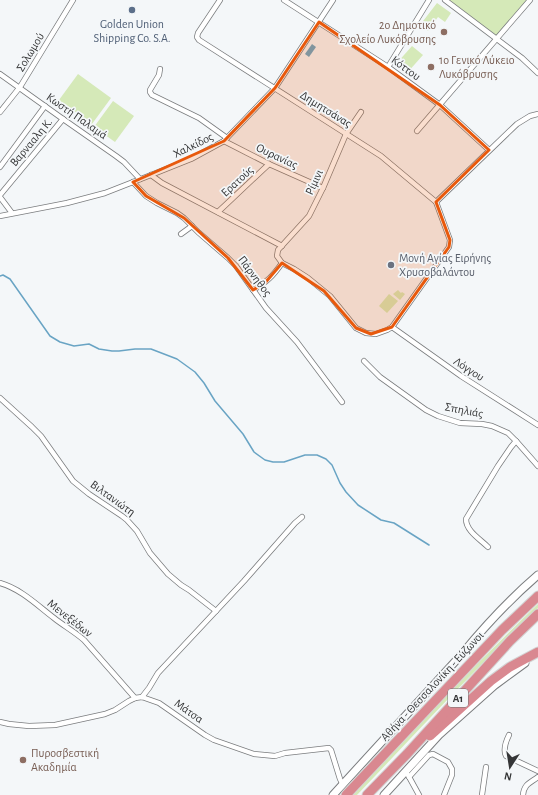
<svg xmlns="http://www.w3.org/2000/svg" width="538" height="795" font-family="'Alegreya Sans',sans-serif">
<rect width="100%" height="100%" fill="#f4f7f9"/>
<g fill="#d5e9b8">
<path d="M448 0H528L496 37Z"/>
<path d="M437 3 451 13 445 22 438 17 428 31 420 25Z"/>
<path d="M412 46 423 55 407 73 396 64Z"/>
<path d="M78 74 111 98 92 124 59 100Z"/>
<path d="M113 101 134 116 115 142 94 127Z"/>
<path d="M398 290 401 293 402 292 405 294 400 300 393 294Z"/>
<path d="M389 294 398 301 387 313 379 306Z"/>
<path d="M538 604V608C476 668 417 732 357 795H353C414 730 474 665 538 604Z"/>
</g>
<path fill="#69a4c4" d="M312 44 316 47 309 57 305 54Z"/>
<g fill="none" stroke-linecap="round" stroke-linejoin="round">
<path stroke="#69a4c4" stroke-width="1.5" d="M0 276 3 275 10 279 50 336 60 342 74 346 89 344 99 349 112 351H119L135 349H151L177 359 195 372 204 383 215 401 243 434 254 452 265 460 273 462H284L305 455H317L326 459 332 465 340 483 346 492 358 505 381 520 394 523 429 545"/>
<g stroke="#7b7d7f" stroke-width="6">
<g id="street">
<path d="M220 0 198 33 197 37 199 40 381 156 436 202"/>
<path d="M284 0 388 67 440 105 489 150"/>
<path d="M445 0 522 58 538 73"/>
<path d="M388 67 429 0"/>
<path d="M160 69 159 75 150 90V92L152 95 199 118 227 138"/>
<path d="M0 74 63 119 116 156 124 162 140 179"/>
<path d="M0 112 20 87 73 0"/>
<path d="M361 112 346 134 323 188 309 216 278 250 277 256 282 263 294 269 308 278 330 296 356 328 366 333 376 334 387 330 392 327 449 247 450 240 436 202 517 124 530 116 538 114"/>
<path d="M417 131 530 0"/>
<path d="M224 141 269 164 323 188"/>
<path d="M0 167 45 106"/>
<path d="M151 175 162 183 282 246"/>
<path d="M133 182 146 196 157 203 177 213 184 218 198 232 228 258 236 266 266 308 297 342 342 402"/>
<path d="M0 195 63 119"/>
<path d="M0 197 12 213"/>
<path d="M218 212 269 164"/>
<path d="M0 216 67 203 105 193 151 175 191 159 224 141 275 88 333 0"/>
<path d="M181 234 192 226"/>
<path d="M253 290C267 282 273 276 282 263"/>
<path d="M392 327 461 376 538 425"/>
<path d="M364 361 380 377 426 410 438 416 460 423 482 424 492 426 508 433 516 441 538 466"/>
<path d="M0 398 32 427 41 436 73 481 89 494 122 516 127 520 137 531 150 553 168 574 181 585 189 590 216 611"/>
<path d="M488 547C480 539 466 531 466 519L498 466 511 447 516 441"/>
<path d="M0 583C21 589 37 605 54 618 64 626 75 632 84 640L135 698"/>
<path d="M142 697 149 688 158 673 244 581 295 523 302 517"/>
<path d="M0 722 9 724 29 726 55 725 105 714 115 710 129 701 135 698 142 697 159 703 205 735 214 740 254 754 275 756 285 753 329 748 331 750 340 779 343 785"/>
<path d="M509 735C506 741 503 750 506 756L538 771"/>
<path d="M408 775 419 795"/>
<path d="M409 777 429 755 433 754 448 762 452 769V775L444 795"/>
<path d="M482 795 486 767"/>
<path d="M523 795C524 784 530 783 538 777"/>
</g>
</g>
<g stroke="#7b7d7f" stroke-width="9">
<g id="secondary">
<path d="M333 795 462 654C485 626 510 599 538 575"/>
<path d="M384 795 439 735 495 685 525 663"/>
</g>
</g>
<g stroke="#d3d3d3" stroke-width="11">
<g id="highway">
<path d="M430 736 491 681 510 667 538 652"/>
<path d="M346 795 502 630 538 596"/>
<path d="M367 795 407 754 510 641 538 614"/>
</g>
</g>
<use href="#street" stroke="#fff" stroke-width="4.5"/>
<use href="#secondary" stroke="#fff" stroke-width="7"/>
<use href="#highway" stroke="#d98890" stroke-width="9"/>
</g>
<path fill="#e8590c" fill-opacity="0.2" stroke="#e8590c" stroke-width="3" stroke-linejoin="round" d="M319 22 440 105 489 150 436 202 450 240 449 247 392 327 371 334 356 328 324 291 282 263 265 283 253 290 228 258 184 218 146 196 133 182 224 141 275 88Z"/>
<circle fill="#5c6f8a" stroke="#f4f7f9" stroke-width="1.5" cx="132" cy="10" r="4"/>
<g fill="#8d6e63" stroke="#f4f7f9" stroke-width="1.5">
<circle cx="444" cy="32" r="4"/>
<circle cx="431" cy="67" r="4"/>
<circle cx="23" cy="760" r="4"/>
</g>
<circle fill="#6b7280" stroke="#f4f7f9" stroke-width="1.5" cx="391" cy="265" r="4"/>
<g text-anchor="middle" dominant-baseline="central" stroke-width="3.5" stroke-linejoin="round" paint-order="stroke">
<rect fill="#f4f7f9" stroke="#6e7071" stroke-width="1" x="448" y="689" width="20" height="18" rx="3"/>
<g font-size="11" font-weight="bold" fill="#353637">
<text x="458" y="698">Α1</text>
</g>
<g font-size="12" fill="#4e5e75" stroke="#f4f7f9">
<text x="132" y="24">Golden Union<tspan x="132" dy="14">Shipping Co. S.A.</tspan></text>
</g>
<g font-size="12" fill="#785e54" stroke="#f4f7f9" text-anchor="start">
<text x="436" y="25" text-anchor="end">2ο Δημοτικό<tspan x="436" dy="14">Σχολείο Λυκόβρυσης</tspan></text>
<text x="439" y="60">1ο Γενικό Λύκειο<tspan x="439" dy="14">Λυκόβρυσης</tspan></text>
<text x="31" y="753">Πυροσβεστική<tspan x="31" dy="14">Ακαδημία</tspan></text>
</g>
<g font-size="12" fill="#353637" stroke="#f4f7f9">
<text transform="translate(30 52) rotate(-59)">Σολωμού</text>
<text transform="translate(406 68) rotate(36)">Κόττου</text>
<text transform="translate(326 109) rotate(32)">Δημητσάνας</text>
<text transform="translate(77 116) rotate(35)">Κωστή Παλαμά</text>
<text transform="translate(31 142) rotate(-50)">Βαρνααλη Κ.</text>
<text transform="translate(193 145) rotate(-26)">Χαλκίδος</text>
<text transform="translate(277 156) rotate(25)">Ουρανίας</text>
<text transform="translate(237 181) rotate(-43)">Ερατούς</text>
<text transform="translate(314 182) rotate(-65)">Ρίμινι</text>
<text transform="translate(255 276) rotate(53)">Πάρνηθος</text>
<text transform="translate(469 369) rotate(33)">Λόγγου</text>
<text transform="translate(464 410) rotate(11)">Σπηλιάς</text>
<text transform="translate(113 498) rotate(36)">Βιλτανιώτη</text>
<text transform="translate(70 618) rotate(38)">Μενεξέδων</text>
<text transform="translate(432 686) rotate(-47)">Αθήνα - Θεσσαλονίκη - Εύζωνοι</text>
<text transform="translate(189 711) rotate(35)">Μάτσα</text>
</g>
<g font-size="12" fill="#5b616d" stroke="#f4f7f9" text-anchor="start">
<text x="399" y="258">Μονή Αγίας Ειρήνης<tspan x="399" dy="14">Χρυσοβαλάντου</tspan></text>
</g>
</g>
<g transform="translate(510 767) rotate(192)" stroke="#f4f7f9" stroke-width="3" paint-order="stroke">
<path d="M0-3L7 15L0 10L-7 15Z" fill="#353637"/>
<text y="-6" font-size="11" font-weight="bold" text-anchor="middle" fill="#353637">N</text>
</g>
</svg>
